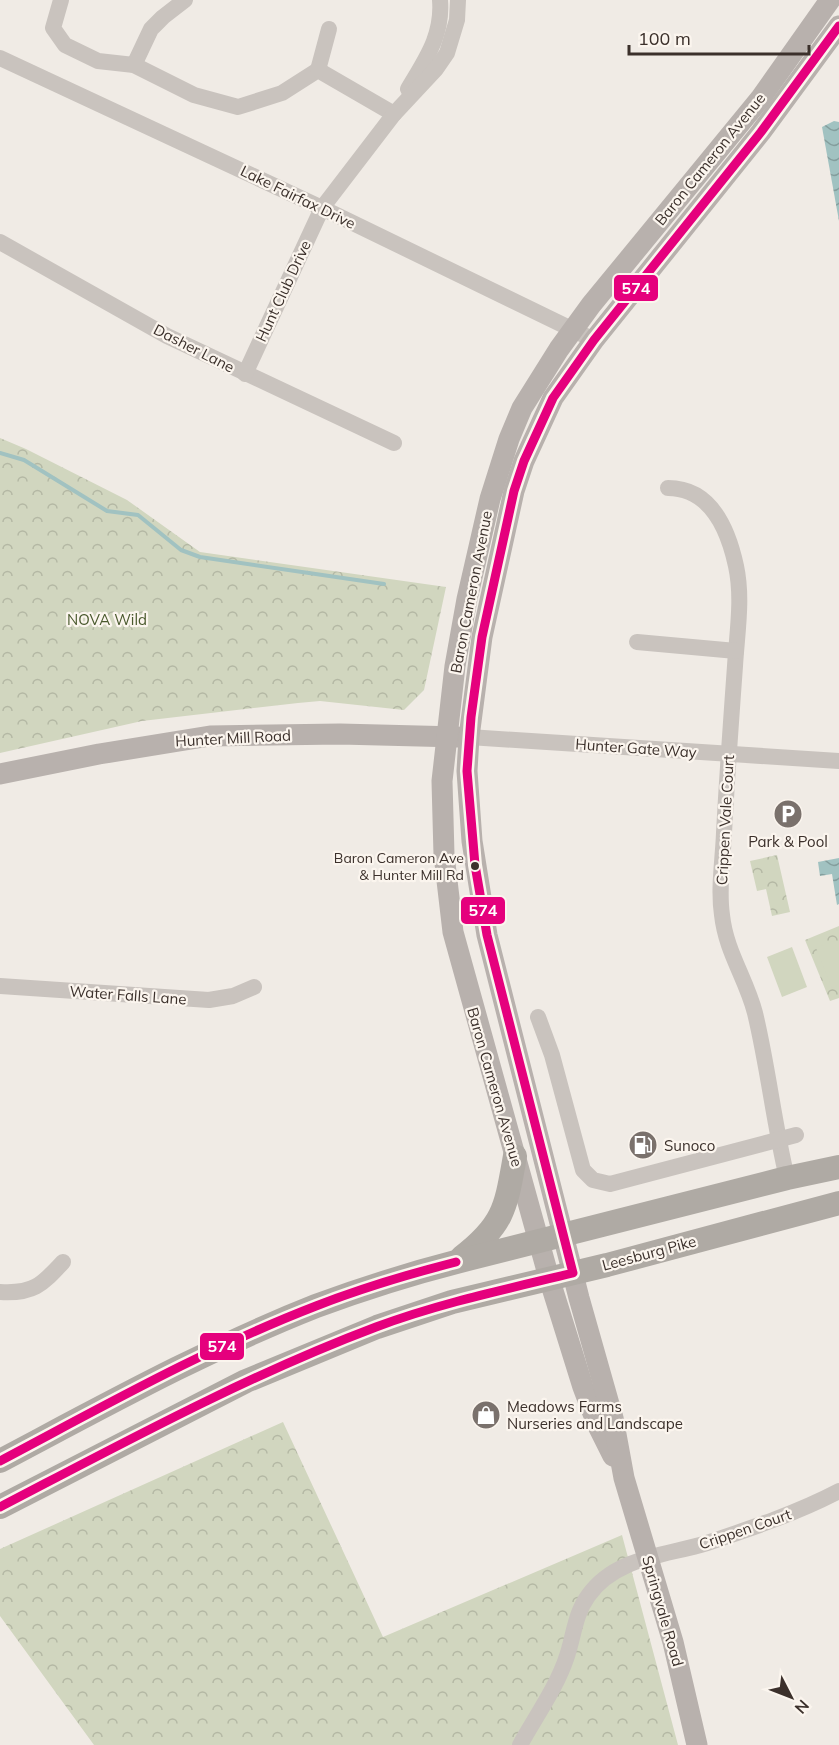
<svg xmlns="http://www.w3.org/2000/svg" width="839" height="1745" font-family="Mulish,sans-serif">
<defs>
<pattern id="forest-crowns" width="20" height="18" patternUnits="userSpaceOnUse" patternTransform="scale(1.5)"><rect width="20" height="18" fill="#d1d6bf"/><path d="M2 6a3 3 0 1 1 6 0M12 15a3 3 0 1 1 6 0" fill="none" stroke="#b4b8a4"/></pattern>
<pattern id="water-waves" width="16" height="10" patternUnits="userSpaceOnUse" patternTransform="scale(1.5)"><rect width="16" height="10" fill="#a1c2c1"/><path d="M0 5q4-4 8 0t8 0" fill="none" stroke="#849e9d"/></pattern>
</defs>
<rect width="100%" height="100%" fill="#f0ebe5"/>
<g fill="url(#forest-crowns)">
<path d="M0 438 26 449 127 500 200 552 446 587 424 690 404 710 320 701 298 703 142 721 0 753Z"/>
<path d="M777 855 790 912 772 916 766 889 757 891 750 861Z"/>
<path d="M839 926V998L830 1001 805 940Z"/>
<path d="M283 1422 383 1637 622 1535 678 1745H94L0 1616V1549Z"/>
</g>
<g fill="#d1d6bf">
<path d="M834 941 839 954V985L832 988 816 948Z"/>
<path d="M792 947 807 987 782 997 767 957Z"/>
</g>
<g fill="url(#water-waves)">
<path d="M834 121 839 122V221L822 127Z"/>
<path d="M839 858V904L837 905 832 874 820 876 818 862Z"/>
</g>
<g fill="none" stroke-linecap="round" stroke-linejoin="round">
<path stroke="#a1c2c1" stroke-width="4" d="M0 453 24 460 107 511 138 515 181 550 200 557 384 584"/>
<g stroke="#c9c3be" stroke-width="16">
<path d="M61 0 53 28 65 45 98 61 134 65 194 95 238 107 282 93 318 70 394 114"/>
<path d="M0 58 322 208 594 340"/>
<path d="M134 65 151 29 163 17 185 0"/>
<path d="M318 70 329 29"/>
<path d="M408 89C425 60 443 36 440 0"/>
<path d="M0 242 167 336 394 443"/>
<path d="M245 374 322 208 394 114 436 69 447 53 457 20 458 0"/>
<path d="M668 488C711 488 728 529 736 566 743 598 737 633 735 666 731 721 727 777 724 833 723 860 718 888 722 915 726 952 746 978 755 1013 768 1067 774 1124 787 1178"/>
<path d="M637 642 736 651"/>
<path d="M469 737 839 761"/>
<path d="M0 986 209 1000 233 996 254 987"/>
<path d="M538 1017 552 1055 583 1170 593 1180 610 1184 796 1135"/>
<path d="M0 1292C33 1294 42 1285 63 1262"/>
<path d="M520 1745C536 1716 557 1687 567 1656 574 1635 575 1614 588 1596 615 1557 665 1556 707 1543 752 1528 797 1513 839 1491"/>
</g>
<g stroke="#b8b1ad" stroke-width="21">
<path d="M0 774 99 754 210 736 340 734 458 737"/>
<path d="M613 1456 597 1424 583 1387 549 1278 453 932 444 855 442 781 455 666 467 599 490 499 509 439 522 408 559 349 591 305 760 99 830 0"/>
<path d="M697 1745 673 1642 624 1478 613 1418 579 1298 487 935 472 841 467 771 469 737 482 637 514 491 524 461 553 398 594 340 761 132 839 26"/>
</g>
<g stroke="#afaaa4" stroke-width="24">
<path d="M462 1257C505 1224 506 1206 515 1156"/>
<path d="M0 1461C104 1406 207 1349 316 1306 362 1289 409 1274 456 1262L787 1178 839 1167"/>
<path d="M0 1507 246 1381 377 1327 452 1302 607 1265 839 1203"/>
</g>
<g stroke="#fbf5ee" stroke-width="14">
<g id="bus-1">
<path d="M0 1461C104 1406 207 1348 316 1306 362 1288 409 1274 456 1262"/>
<path d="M0 1507C123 1443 246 1376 376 1327 440 1303 507 1289 573 1273L487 935 475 865 467 771 471 717 482 637 514 491 524 461 553 398 594 340 761 132 839 26"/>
</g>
</g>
<use href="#bus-1" stroke="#e5007d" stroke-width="9"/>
</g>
<defs>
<g id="parking-disc" transform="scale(1.5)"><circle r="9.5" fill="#7a716c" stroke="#fbf5ee"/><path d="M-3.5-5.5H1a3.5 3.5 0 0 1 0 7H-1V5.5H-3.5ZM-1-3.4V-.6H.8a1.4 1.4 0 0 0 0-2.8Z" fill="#fff"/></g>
<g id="fuel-disc" transform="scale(1.5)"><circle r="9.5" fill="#7a716c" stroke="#fbf5ee"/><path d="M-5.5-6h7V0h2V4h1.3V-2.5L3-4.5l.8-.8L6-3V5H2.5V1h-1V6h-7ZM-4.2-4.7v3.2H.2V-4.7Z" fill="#fff"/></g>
<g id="shop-disc" transform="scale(1.5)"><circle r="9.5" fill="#7a716c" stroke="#fbf5ee"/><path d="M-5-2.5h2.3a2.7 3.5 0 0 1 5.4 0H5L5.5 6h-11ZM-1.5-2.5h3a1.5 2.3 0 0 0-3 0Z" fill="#fff"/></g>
</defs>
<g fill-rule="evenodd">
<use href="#parking-disc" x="788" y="814"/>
<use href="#fuel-disc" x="643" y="1145"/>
<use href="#shop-disc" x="486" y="1415"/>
</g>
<circle fill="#3b302b" stroke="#fbf5ee" stroke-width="2" cx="475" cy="866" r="5"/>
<g text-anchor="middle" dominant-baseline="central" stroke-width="4.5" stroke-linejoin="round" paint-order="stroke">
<g font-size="14" fill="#3b302b" stroke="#fbf5ee" text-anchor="end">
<text x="464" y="858">Baron Cameron Ave<tspan x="464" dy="17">&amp; Hunter Mill Rd</tspan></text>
</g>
<g font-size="15" fill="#3b302b" stroke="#fbf5ee">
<text transform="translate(710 159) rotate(-51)">Baron Cameron Avenue</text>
<text transform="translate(298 197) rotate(26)">Lake Fairfax Drive</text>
<text transform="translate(283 291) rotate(-65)">Hunt Club Drive</text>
<text transform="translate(194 348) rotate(27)">Dasher Lane</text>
<text transform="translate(471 592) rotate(-79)">Baron Cameron Avenue</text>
<text transform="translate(233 738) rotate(-3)">Hunter Mill Road</text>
<text transform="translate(636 748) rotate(4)">Hunter Gate Way</text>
<text transform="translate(725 820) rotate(-87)">Crippen Vale Court</text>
<text transform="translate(128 995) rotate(4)">Water Falls Lane</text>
<text transform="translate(495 1087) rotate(74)">Baron Cameron Avenue</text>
<text transform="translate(649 1253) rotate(-15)">Leesburg Pike</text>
<text transform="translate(745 1529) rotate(-19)">Crippen Court</text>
<text transform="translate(663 1611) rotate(74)">Springvale Road</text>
</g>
<g font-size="15" fill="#4a5a2e" stroke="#fbf5ee">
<text x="107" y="619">NOVA Wild</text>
</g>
<g font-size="15" fill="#3b302b" stroke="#fbf5ee" text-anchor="start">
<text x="788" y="841" text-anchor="middle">Park &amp; Pool</text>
<text x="664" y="1145">Sunoco</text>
<text x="507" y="1406">Meadows Farms<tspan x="507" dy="17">Nurseries and Landscape</tspan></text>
</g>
</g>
<g stroke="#fbf5ee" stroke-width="2">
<rect x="613" y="274" width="46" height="28" rx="6" fill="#e5007d"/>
<rect x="460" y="896" width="46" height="29" rx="6" fill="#e5007d"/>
<rect x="199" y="1332" width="46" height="29" rx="6" fill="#e5007d"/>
</g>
<g font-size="16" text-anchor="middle" font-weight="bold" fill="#fff">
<text x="636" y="294">574</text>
<text x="483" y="916">574</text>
<text x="222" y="1352">574</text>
</g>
<g transform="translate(791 1697) rotate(132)" stroke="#fbf5ee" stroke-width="4.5" paint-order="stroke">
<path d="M0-4.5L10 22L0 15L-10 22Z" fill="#3b302b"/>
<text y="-9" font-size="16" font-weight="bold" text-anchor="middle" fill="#3b302b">N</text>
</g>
<path d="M629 45v9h180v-9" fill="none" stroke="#3b302b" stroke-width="3"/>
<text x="638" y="45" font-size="18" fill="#3b302b" stroke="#fbf5ee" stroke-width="4.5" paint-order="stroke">100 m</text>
</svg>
